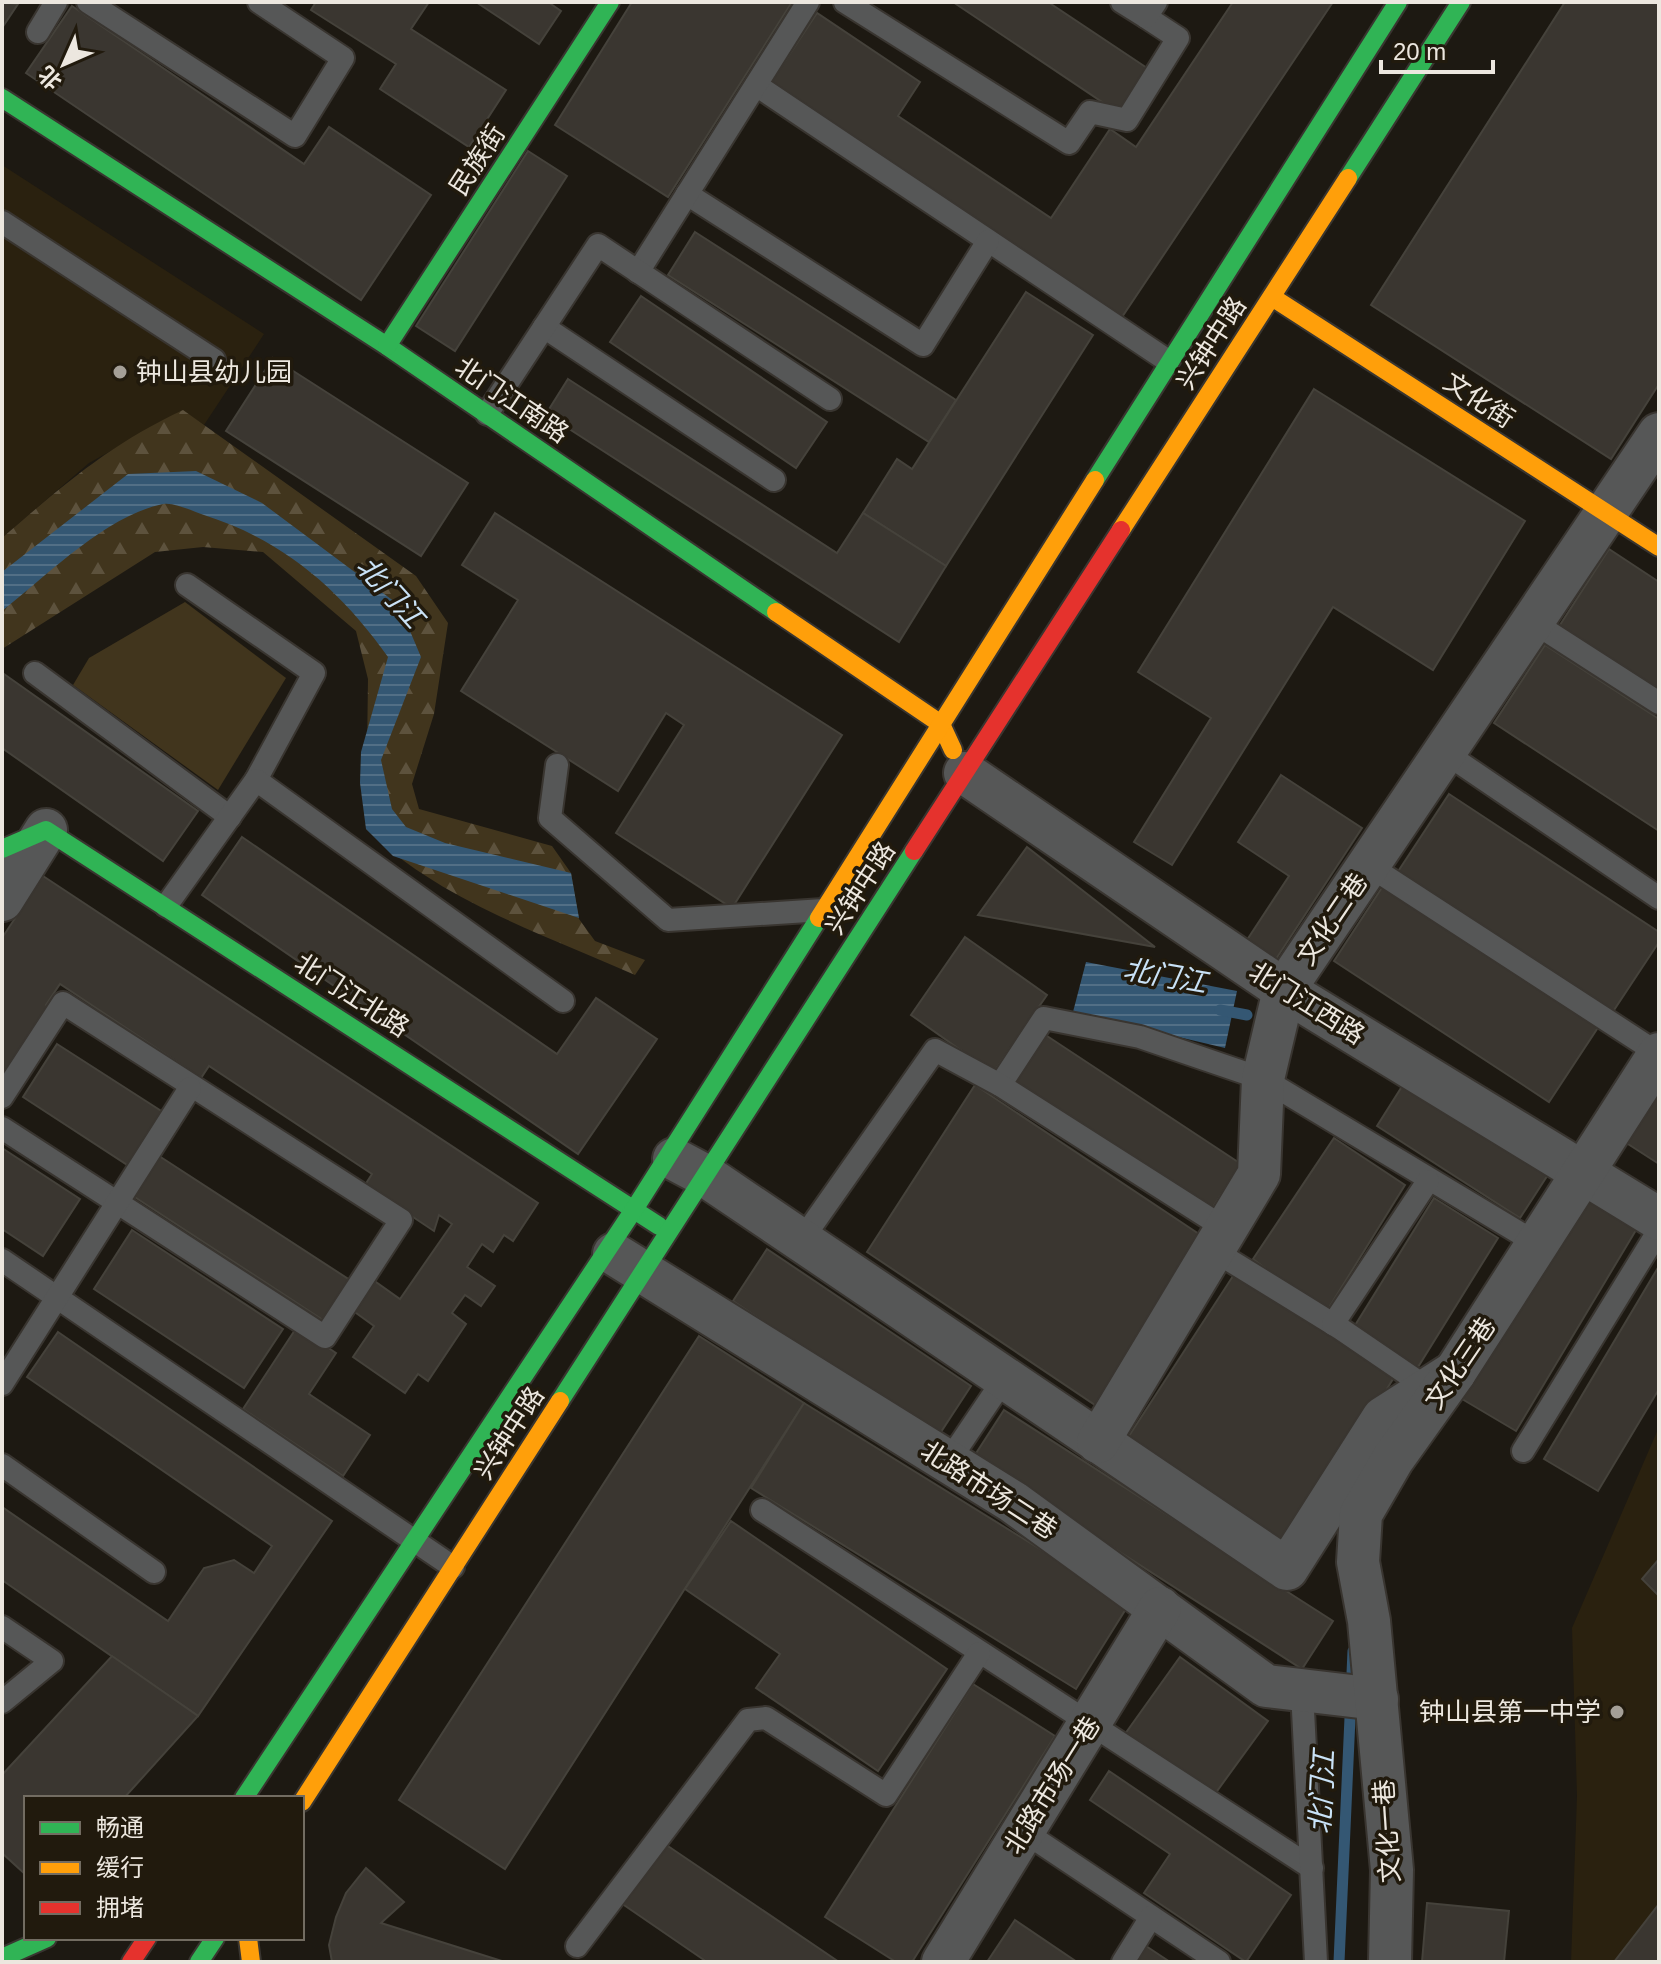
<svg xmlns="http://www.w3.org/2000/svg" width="1661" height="1964" font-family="Helvetica,'Noto Sans SC',sans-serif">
<defs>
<pattern id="forest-firs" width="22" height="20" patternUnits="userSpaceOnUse" patternTransform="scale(2)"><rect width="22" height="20" fill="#41351d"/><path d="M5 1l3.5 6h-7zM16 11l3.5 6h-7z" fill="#5d523d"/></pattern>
<pattern id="water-rules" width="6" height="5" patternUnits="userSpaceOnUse" patternTransform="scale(2)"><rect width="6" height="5" fill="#345773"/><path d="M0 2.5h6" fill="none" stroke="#526f86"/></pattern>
</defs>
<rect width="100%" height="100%" fill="#1d1912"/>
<g fill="#2a210f">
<path d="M2 165 264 334 204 425 183 411 89 463 2 538Z"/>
<path d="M1659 1427V1962H1571L1577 1796 1572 1628Z"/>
</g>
<path fill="#41351d" d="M185 602 286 678 218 790 73 685 89 658Z"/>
<path fill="url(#forest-firs)" d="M183 410 416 576 448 623 434 714 412 784 419 809 552 846 571 873 579 919 595 941 645 960 635 975C543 934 439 900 366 829L368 679 356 631 263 552 203 547 155 552 2 649V538C62 486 110 444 183 410Z"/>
<g fill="url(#water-rules)">
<path d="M196 471 262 503 399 605 421 657 381 760 392 809 406 827 445 843 571 873 579 918 393 856 366 829 360 783 361 752 388 657C340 589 283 540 204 515 192 511 174 502 163 504 105 516 48 575 2 611V572L128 474Z"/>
<path d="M1086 962 1237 991 1225 1048 1073 1012Z"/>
</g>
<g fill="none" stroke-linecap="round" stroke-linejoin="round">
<g stroke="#345773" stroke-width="11">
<path d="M1220 1010 1247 1015"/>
<path d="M1339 1962 1353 1651"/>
</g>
</g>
<g fill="#3a3630" stroke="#45423b" stroke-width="2">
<path d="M2 2 18 4 2 28Z"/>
<path d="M316 2H429L411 29 506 90 469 147 380 89 396 64 311 10Z"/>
<path d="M476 2H548L561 11 539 44Z"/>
<path d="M632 2H792L668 197 555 125Z"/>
<path d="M953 2H1048L1150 70 1120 114Z"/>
<path d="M1233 2H1333L1122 317 771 82 817 13 920 82 898 116 1051 218 1110 129 1136 147Z"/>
<path d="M1565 2H1659V384L1611 459 1371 305Z"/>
<path d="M72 6 304 164 329 127 431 195 361 300 26 73Z"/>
<path d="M528 151 567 176 455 351 416 326Z"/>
<path d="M695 232 956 400 929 442 668 275Z"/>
<path d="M1026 292 1093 335 946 566 863 513 897 459 912 469Z"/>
<path d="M641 296 827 422 796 468 610 342Z"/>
<path d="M273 358 468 483 421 556 226 431Z"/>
<path d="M568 379 837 553 863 513 946 566 899 642 546 414Z"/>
<path d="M1314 389 1525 521 1433 670 1333 607 1172 865 1134 842 1211 718 1138 672Z"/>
<path d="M495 513 842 735 732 908 616 833 684 725 666 713 618 791 461 691 518 600 462 565Z"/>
<path d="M1609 549 1659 582V694L1558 628Z"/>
<path d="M1545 645 1659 719V831L1494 723Z"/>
<path d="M4 674 198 811 163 861 2 748Z"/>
<path d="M1281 775 1362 828 1274 962 1245 943 1289 876 1238 842Z"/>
<path d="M1449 794 1659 932V942L1612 1013 1397 873Z"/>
<path d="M242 837 557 1054 596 998 657 1039 578 1154 202 895Z"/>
<path d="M1027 847 1155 947 978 915Z"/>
<path d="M43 876 538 1203 513 1241 504 1235 493 1252 482 1244 467 1267 495 1286 481 1306 465 1295 452 1313 466 1324 428 1381 418 1374 405 1393 353 1357 374 1326 352 1310 373 1280 400 1299 452 1224 439 1215 434 1231 365 1185 372 1174 209 1066 201 1078 60 984 46 1005 55 1010 2 1080V938Z"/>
<path d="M1385 883 1601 1023 1549 1102 1334 961Z"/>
<path d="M965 937 1047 995 993 1073 911 1015Z"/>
<path d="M1041 1032 1241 1164 1211 1210 1011 1079Z"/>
<path d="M57 1044 166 1114 132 1168 23 1097Z"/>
<path d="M1659 1064V1164L1614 1135Z"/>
<path d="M1408 1077 1551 1170 1520 1218 1377 1126Z"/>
<path d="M975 1085 1208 1240 1101 1409 867 1252Z"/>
<path d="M1334 1138 1405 1185 1325 1314 1253 1259Z"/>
<path d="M2 1148 80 1199 43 1256 2 1229Z"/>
<path d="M156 1154 353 1282 326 1322 130 1194Z"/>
<path d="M1588 1187 1642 1220 1516 1431 1462 1399Z"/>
<path d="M1434 1198 1498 1238 1418 1367 1354 1327Z"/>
<path d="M132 1230 283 1329 244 1388 94 1289Z"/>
<path d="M767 1249 971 1386 937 1438 733 1301Z"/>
<path d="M1659 1266V1389L1598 1491 1544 1459Z"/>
<path d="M1233 1276 1396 1374 1291 1546 1127 1439Z"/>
<path d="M297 1327 336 1353 309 1394 370 1435 343 1476 243 1409Z"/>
<path d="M58 1332 332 1521 198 1716 2 1580V1507L168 1621 204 1568 234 1560 254 1573 272 1546 27 1377Z"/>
<path d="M699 1336 804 1403 505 1869 399 1800Z"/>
<path d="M804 1403 1129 1604 1076 1689 751 1488Z"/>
<path d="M1004 1410 1333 1621 1302 1669 973 1458Z"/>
<path d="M731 1521 947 1669 878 1771 756 1688 780 1654 685 1589Z"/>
<path d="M1659 1559V1596L1642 1579Z"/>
<path d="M112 1656 198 1716 124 1798H26V1875L2 1853V1775Z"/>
<path d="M1180 1657 1268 1721 1212 1798 1125 1734Z"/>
<path d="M973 1684 1055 1736 912 1962H896L825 1917Z"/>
<path d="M1109 1771 1291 1895 1246 1962 1144 1893 1170 1854 1090 1800Z"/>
<path d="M662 1842 839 1962H707L621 1903Z"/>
<path d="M366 1868 404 1902 381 1923 505 1962H332L329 1945 336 1917 346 1893Z"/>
<path d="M1427 1903 1509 1911 1504 1962H1422Z"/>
<path d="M1659 1904V1962H1614Z"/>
<path d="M1015 1920 1077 1962H987Z"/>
<path d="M1146 1946 1170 1962H1135Z"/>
</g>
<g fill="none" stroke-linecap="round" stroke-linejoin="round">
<g stroke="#393530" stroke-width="26">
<g id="lane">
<path d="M88 2 295 136 343 58 259 2"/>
<path d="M845 2 1069 143 1090 112 1127 120 1178 38 1146 17"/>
<path d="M1122 2 1146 17 1156 2"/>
<path d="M38 32 56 2"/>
<path d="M756 85 1168 361"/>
<path d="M687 194 923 345 988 241"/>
<path d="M2 222 214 360"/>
<path d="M638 272 808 2"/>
<path d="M544 327 774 480"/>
<path d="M487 414 598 245 830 399"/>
<path d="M187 585 314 673 256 780"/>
<path d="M1533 622 1659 703"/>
<path d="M35 673 230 817"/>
<path d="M1444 752 1659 898"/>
<path d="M557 765 550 818 668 920 823 910"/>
<path d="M1368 865 1659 1054"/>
<path d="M166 906 256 780 563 1001"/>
<path d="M1000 1085 1044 1018 1140 1037 1263 1079 1538 1244"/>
<path d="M2 1097 63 1003 401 1220 325 1337 2 1128"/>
<path d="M801 1241 935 1050 1000 1085 1226 1229"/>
<path d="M1213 1250 1341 1329 1429 1389"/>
<path d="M2 1260 453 1567"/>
<path d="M1333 1324 1428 1181"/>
<path d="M2 1384 190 1088"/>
<path d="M1523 1451 1659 1230"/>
<path d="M948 1462 1004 1379"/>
<path d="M2 1465 154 1572"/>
<path d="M762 1510 1312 1868"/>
<path d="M2 1627 52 1661 2 1702"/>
<path d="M1302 1691 1316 1962"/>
<path d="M1023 1831 1219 1962"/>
<path d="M577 1946 748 1720 766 1718 886 1795 979 1653"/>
<path d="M1123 1962 1151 1917"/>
</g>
</g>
<g stroke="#393530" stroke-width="46">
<g id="street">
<path d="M965 773 1284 990 1659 1219"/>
<path d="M2 900 46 830"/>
<path d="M674 1159 706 1176 1287 1569 1383 1418 1455 1372"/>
<path d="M614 1254 1013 1502 1266 1686 1377 1699"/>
<path d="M1098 1442 1259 1174 1263 1079 1284 990 1659 434"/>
<path d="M943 1962 1160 1608"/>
<path d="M1390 1962 1392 1870 1369 1621 1358 1562 1361 1514 1393 1459 1455 1372 1659 1054"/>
</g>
</g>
<g stroke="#393530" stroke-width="22">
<g id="fast">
<path d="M2 98 387 346 776 612"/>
<path d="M1348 178 1461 2"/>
<path d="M387 346 610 2"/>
<path d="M1095 480 1398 2"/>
<path d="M2 849 46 830 659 1226"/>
<path d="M560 1401 914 851"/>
<path d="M244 1798 635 1208 819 918"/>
<path d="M2 1958 47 1938"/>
<path d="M199 1962 215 1938"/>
</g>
</g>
<g stroke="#393530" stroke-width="22">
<g id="slow">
<path d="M1272 297 1659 547"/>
<path d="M1121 530 1348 178"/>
<path d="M776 612 941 724 953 750"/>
<path d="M819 918 1095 480"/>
<path d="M302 1802 560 1401"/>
<path d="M248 1938 251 1962"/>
</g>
</g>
<g stroke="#393530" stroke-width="22">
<g id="jam">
<path d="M914 851 1121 530"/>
<path d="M131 1962 147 1938"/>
</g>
</g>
<use href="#lane" stroke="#565757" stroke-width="22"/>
<use href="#street" stroke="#565757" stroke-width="42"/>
<use href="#fast" stroke="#30b455" stroke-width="18"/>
<use href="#slow" stroke="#ff9f0a" stroke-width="18"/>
<use href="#jam" stroke="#e5322d" stroke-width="18"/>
</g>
<g fill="#a49f97" stroke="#211a0d" stroke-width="3">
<circle cx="120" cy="372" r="8"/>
<circle cx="1617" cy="1712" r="8"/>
</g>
<g text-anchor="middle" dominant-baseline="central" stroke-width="7" stroke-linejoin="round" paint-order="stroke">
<g font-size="26" fill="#ece7df" stroke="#211a0d">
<text transform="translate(477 160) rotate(-57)">民族街</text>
<text transform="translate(1211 343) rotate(-57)">兴钟中路</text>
<text transform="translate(512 400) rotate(34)">北门江南路</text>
<text transform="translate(1479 400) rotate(33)">文化街</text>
<text transform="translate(860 888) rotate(-57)">兴钟中路</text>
<text transform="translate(1332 919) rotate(-56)">文化二巷</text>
<text transform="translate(352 995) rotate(33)">北门江北路</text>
<text transform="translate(1307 1003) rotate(32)">北门江西路</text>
<text transform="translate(1460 1363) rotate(-56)">文化三巷</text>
<text transform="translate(509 1433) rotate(-57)">兴钟中路</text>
<text transform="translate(989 1490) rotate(33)">北路市场二巷</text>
<text transform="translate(1052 1785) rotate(-58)">北路市场一巷</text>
<text transform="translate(1387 1831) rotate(-94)">文化一巷</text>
</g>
<g font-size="26" fill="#ece7df" stroke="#211a0d" text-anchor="start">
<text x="136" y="372">钟山县幼儿园</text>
<text x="1601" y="1712" text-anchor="end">钟山县第一中学</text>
</g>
<g font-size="28" font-style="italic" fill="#c9e2f7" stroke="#211a0d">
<text transform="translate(390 592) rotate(48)">北门江</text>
<text transform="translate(1165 976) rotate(10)">北门江</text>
<text transform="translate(1322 1792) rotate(-87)">北门江</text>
</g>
</g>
<rect width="1661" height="1964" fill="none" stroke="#ece7df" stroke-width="8"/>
<rect x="24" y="1796" width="280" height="144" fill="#211a0d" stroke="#726c61" stroke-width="2"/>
<rect x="40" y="1822" width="40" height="12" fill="#30b455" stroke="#726c61" stroke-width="2"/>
<text x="96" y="1836" font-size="24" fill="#ece7df">畅通</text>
<rect x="40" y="1862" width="40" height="12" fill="#ff9f0a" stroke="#726c61" stroke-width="2"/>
<text x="96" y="1876" font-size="24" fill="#ece7df">缓行</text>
<rect x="40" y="1902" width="40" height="12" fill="#e5322d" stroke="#726c61" stroke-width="2"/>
<text x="96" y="1916" font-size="24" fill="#ece7df">拥堵</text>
<g transform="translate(64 64) rotate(225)" stroke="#211a0d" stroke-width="6" paint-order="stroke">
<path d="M0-6L14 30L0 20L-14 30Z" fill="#ece7df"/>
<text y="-12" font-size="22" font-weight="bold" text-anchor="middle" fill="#ece7df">北</text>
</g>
<path d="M1381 60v12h112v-12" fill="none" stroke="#ece7df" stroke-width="4"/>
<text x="1393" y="60" font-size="24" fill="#ece7df" stroke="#211a0d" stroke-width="6" paint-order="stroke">20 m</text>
</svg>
